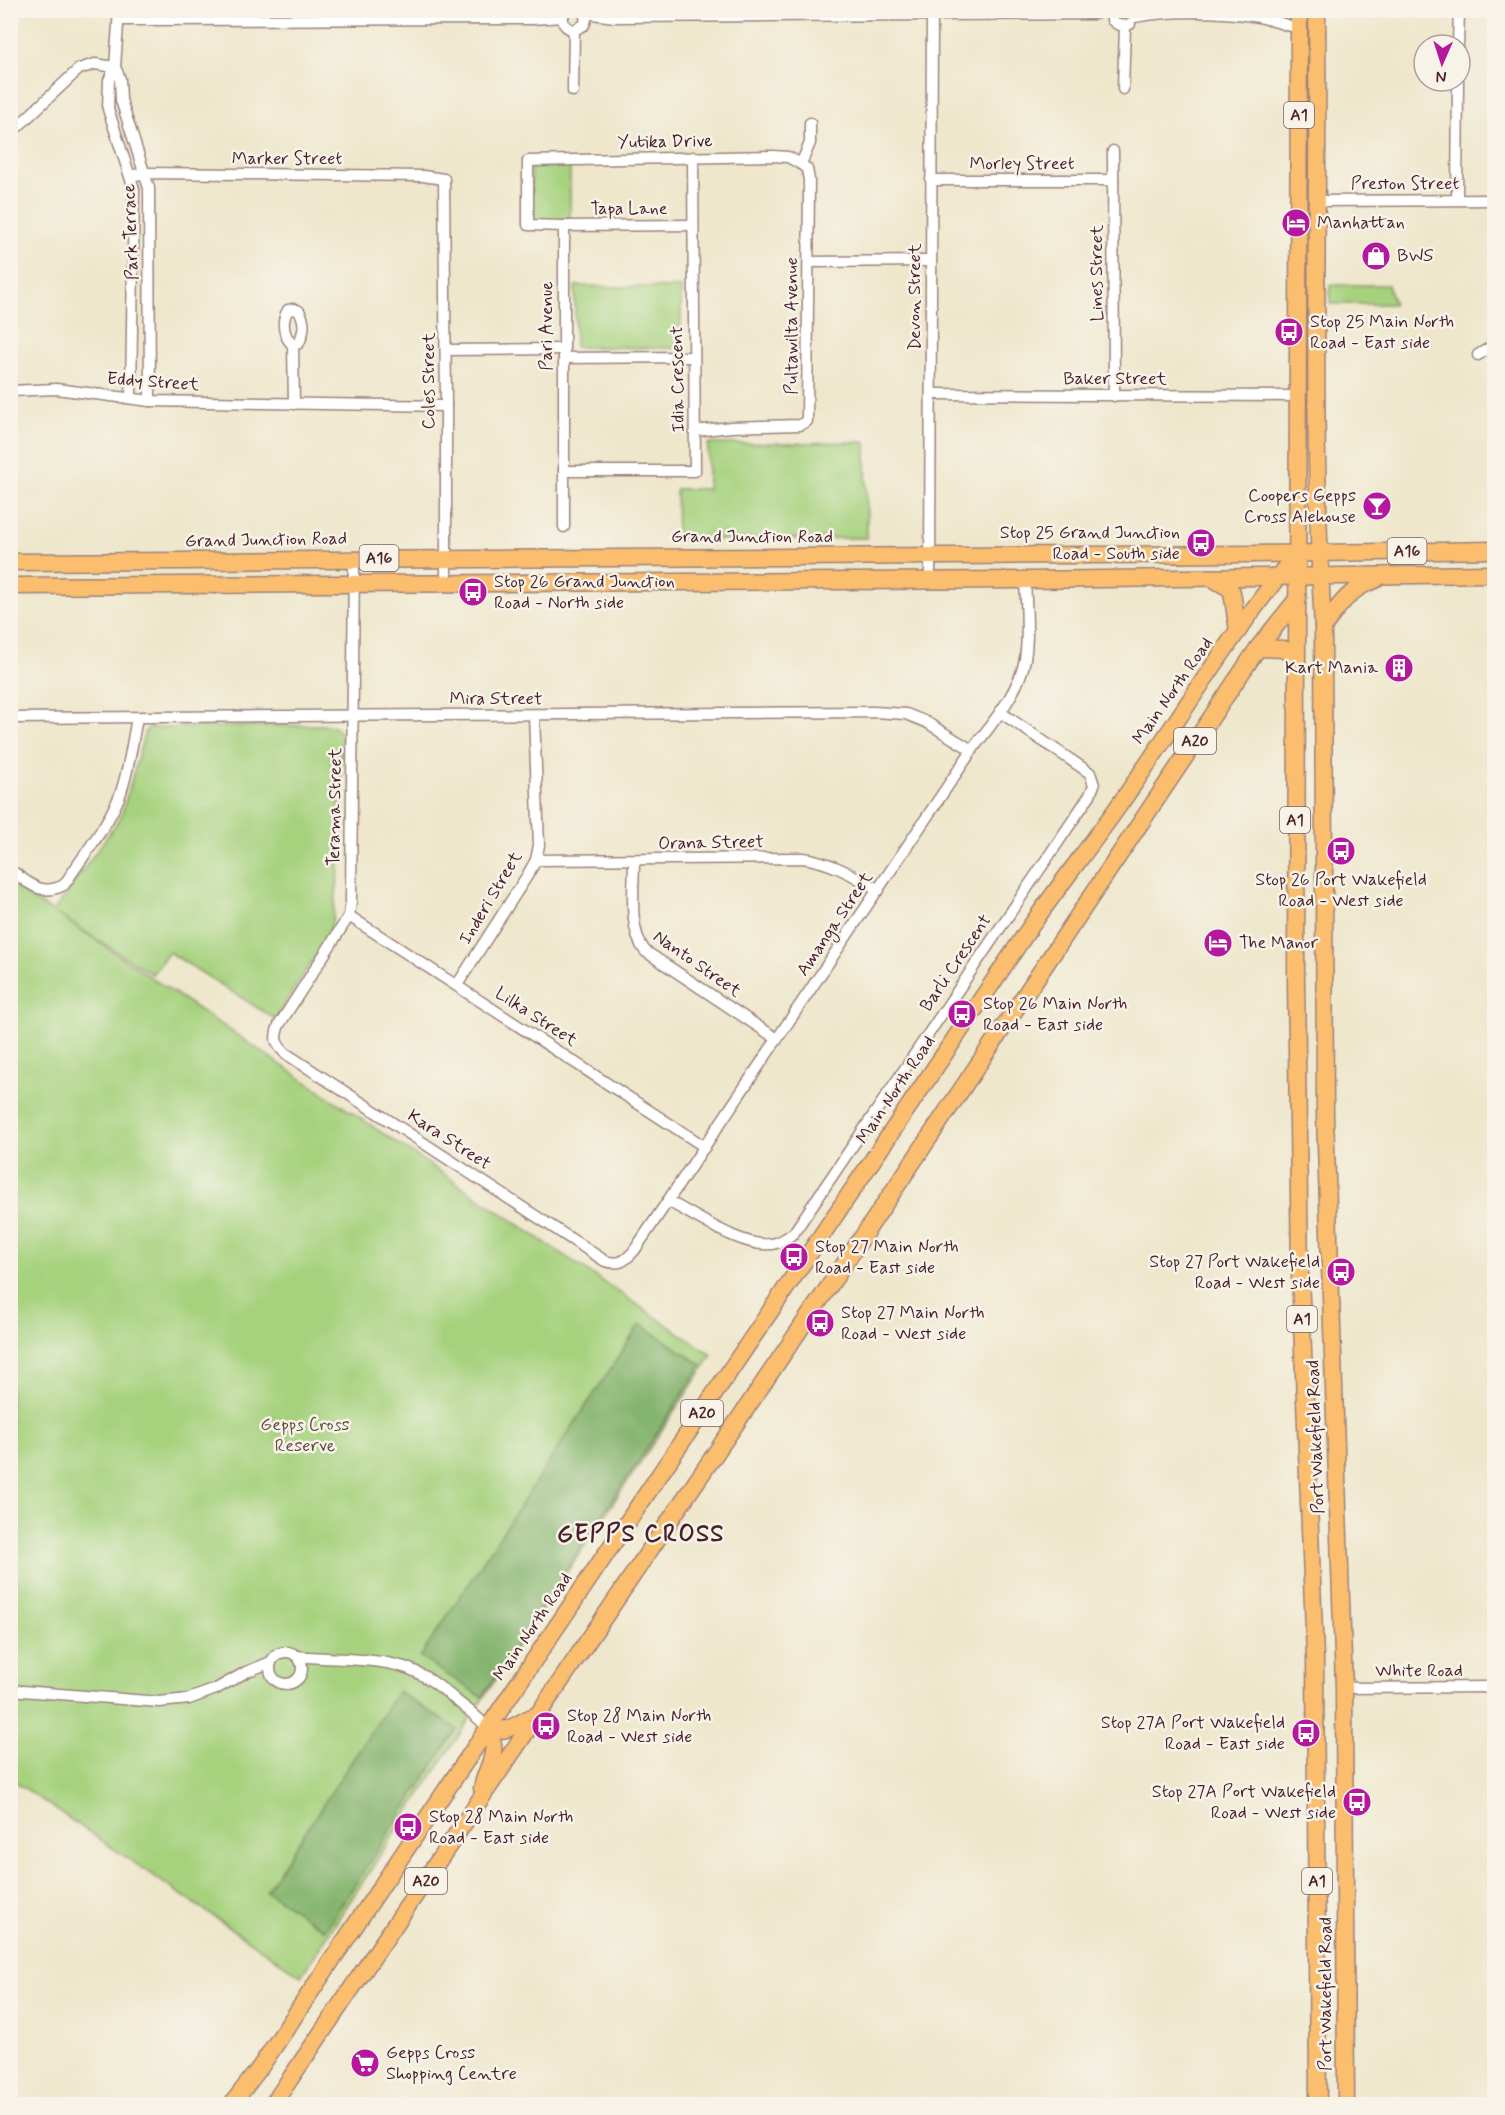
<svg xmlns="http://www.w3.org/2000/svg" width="1505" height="2115" font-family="Mynerve,sans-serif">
<rect width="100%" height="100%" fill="#f7f3e8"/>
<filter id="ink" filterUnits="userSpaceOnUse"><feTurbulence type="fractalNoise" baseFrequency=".0167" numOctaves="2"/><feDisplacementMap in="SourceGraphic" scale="12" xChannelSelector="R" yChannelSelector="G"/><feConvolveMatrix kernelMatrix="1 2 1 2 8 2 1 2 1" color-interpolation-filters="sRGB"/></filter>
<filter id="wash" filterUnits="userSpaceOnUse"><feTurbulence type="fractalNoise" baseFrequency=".008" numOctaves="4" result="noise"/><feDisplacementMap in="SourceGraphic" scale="24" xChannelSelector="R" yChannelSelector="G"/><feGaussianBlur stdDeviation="1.35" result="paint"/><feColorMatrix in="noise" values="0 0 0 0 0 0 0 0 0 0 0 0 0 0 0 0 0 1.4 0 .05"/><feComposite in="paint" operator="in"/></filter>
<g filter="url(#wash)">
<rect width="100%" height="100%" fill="#eee7cc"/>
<g fill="#a6d27e" stroke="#787854" stroke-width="1.5">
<rect x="531" y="167" width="39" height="55"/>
<path d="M1330 285H1388L1394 304H1330Z"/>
<path d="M575 286 681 288V348L575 347Z"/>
<path d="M866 442 867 538 677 540 676 489H708V444Z"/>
<path d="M318 725C329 725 337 725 342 736L339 872 332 923 327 938 275 1019 169 952 152 974 57 914 712 1355 484 1697 301 1976 11 1779 10 884 53 912 121 817 145 732 148 728Z"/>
</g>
<g fill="#84b46d" stroke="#676a4c" stroke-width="1.5">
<path d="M640 1324 702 1365 482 1697 420 1657Z"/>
<path d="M398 1691 457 1729 325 1930 266 1891Z"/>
</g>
</g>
<g filter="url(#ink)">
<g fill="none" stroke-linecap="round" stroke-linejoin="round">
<g stroke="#9c837c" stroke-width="13">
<g id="minor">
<path d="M1111 10 1112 20C1117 25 1123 27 1130 24"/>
<path d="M565 11C560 20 564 28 574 30L584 25 586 20 583 10"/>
<path d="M585 13 615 17 1094 14 1104 10"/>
<path d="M1135 17C1170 10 1218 11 1253 16 1268 18 1284 25 1299 28"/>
<path d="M119 20 532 19 563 17"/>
<path d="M1458 45 1459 10"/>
<path d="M1123 89 1125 26"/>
<path d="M573 91 574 30"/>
<path d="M10 134 79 69 95 64 115 67 119 10"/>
<path d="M1113 151 1114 396"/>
<path d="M130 176 145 173 423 176 444 179 446 406V583"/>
<path d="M931 180H1113"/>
<path d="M1457 200 1458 81"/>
<path d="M1316 201 1494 200"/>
<path d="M564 226 693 225"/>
<path d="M809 262 931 261"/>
<path d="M293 345 299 343C304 331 306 322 299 311L294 309 288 310C281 321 283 336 293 345L294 404"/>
<path d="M446 350 564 349"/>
<path d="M1478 355 1494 345"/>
<path d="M564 358 694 357"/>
<path d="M10 391 56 389 150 401 446 406"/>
<path d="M931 394 1298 396"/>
<path d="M131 398 134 189 108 109 109 80 115 67 120 79 121 100 149 188 150 401"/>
<path d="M695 431 731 427 800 425 807 421 809 180 807 169 801 164 810 143V123"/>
<path d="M564 471H695L693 157"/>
<path d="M564 527V226L528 225V161L773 156 788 157 801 164"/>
<path d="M354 559 351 902 349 916 279 1025C274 1038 275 1043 285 1053L605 1261C619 1265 624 1262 634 1251L972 750C992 723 1019 693 1025 659 1029 634 1026 605 1025 580"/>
<path d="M930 580 932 15"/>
<path d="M10 718 874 712 906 714 926 722 972 750"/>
<path d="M536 860 803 858C832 862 854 876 879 890"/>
<path d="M634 860C634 887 628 930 645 951L777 1039"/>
<path d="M10 870C30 883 40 897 64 885 83 856 107 827 120 795 129 770 132 743 137 718"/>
<path d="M349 916 705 1147"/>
<path d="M457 985 527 876 536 860 539 845 534 715"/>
<path d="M668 1201C693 1214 748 1252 776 1243 782 1241 787 1237 793 1234L1090 795 1094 785 1090 773 1000 712"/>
<circle cx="286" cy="1668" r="16"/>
<path d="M297 1656C331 1660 376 1657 407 1668 426 1675 442 1688 457 1701 468 1710 480 1718 488 1729"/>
<path d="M1344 1688 1494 1687"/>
<path d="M10 1690 159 1702 189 1699 216 1689 246 1672 271 1662"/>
</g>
</g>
<g stroke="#9c837c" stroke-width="19">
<g id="trunk">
<path d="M1299 10 1296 980 1300 1273 1315 1657 1318 2104"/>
<path d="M1317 10C1319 216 1311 422 1323 627L1325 1115 1344 1688 1346 2104"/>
<path d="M10 562 1256 554 1494 550"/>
<path d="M1212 578 1229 588 1232 592 1238 631"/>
<path d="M10 586 1025 580 1494 574"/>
<path d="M1323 627C1338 607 1350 588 1375 580"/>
<path d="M1258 648 1284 649 1296 659"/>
<path d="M488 1729C512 1734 517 1721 538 1715"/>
<path d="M482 1788C487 1763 501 1755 488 1729"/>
<path d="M232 2104 259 2069 417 1833 1031 926C1058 887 1087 850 1115 811 1176 725 1230 634 1297 553"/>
<path d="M273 2104 845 1263 1258 648 1298 598"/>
</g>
</g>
<use href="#minor" stroke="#fff" stroke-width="10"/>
<use href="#trunk" stroke="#fbbd6e" stroke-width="16"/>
</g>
</g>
<defs>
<g id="hotel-disc" transform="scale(1.5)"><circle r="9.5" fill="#b5179e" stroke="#f7f3e8"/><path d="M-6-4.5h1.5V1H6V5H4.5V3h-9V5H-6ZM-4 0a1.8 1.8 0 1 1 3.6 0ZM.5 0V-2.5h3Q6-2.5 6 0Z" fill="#fff"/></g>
<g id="shop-disc" transform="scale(1.5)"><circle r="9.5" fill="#b5179e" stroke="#f7f3e8"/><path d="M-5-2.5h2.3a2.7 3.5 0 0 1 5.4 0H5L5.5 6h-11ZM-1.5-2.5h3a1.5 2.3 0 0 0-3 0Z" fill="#fff"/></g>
<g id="bus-disc" transform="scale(1.5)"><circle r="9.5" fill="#b5179e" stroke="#f7f3e8"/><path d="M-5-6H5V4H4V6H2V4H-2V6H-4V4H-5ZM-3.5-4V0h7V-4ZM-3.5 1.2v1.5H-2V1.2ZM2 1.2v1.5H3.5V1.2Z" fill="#fff"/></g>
<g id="bar-disc" transform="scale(1.5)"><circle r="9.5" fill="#b5179e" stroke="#f7f3e8"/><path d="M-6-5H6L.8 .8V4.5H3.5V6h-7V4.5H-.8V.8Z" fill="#fff"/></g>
<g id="building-disc" transform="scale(1.5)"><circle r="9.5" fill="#b5179e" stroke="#f7f3e8"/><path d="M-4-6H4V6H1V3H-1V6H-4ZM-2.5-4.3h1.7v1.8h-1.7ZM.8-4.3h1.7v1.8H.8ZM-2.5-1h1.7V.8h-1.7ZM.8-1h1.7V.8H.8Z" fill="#fff"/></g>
<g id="supermarket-disc" transform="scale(1.5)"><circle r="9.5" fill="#b5179e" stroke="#f7f3e8"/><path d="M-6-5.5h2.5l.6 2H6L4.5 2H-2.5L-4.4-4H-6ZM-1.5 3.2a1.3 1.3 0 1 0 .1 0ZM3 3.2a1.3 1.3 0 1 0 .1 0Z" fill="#fff"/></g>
</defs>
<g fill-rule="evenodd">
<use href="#hotel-disc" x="1296" y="223"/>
<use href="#shop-disc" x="1376" y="256"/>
<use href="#bus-disc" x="1289" y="332"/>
<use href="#bar-disc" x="1377" y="506"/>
<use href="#bus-disc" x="1201" y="543"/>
<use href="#bus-disc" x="473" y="592"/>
<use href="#building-disc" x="1399" y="668"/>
<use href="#bus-disc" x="1341" y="851"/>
<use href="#hotel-disc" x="1218" y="943"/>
<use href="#bus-disc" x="962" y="1014"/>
<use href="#bus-disc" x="794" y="1257"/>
<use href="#bus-disc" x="1341" y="1272"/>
<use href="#bus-disc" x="820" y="1323"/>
<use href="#bus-disc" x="546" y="1726"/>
<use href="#bus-disc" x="1306" y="1733"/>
<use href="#bus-disc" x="1357" y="1802"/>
<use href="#bus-disc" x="408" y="1827"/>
<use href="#supermarket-disc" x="365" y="2063"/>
</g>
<g text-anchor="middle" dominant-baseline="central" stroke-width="5" stroke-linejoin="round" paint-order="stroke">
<g fill="#f7f3e8" stroke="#7e5f64" stroke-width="1.5">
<rect x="1284" y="102" width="30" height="26" rx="4.5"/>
<rect x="1387.5" y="538" width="39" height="26" rx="4.5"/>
<rect x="359.5" y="545" width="39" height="26" rx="4.5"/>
<rect x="1174" y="728" width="42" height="26" rx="4.5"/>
<rect x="1280" y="807" width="30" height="26" rx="4.5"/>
<rect x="1287" y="1306" width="30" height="26" rx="4.5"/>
<rect x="681" y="1400" width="42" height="26" rx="4.5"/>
<rect x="405" y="1868" width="42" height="26" rx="4.5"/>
<rect x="1302" y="1868" width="30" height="26" rx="4.5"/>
</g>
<g font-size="16" font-weight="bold" fill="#4a1f2b">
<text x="1299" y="115">A1</text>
<text x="1407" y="551">A16</text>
<text x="379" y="558">A16</text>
<text x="1195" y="741">A20</text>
<text x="1295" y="820">A1</text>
<text x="1302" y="1319">A1</text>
<text x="702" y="1413">A20</text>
<text x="426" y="1881">A20</text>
<text x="1317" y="1881">A1</text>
</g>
<g font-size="18" fill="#4a1f2b" stroke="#f7f3e8">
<text transform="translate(665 142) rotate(-1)">Yutika Drive</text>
<text x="287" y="159">Marker Street</text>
<text x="1022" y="164">Morley Street</text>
<text x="1405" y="184">Preston Street</text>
<text x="629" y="209">Tapa Lane</text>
<text transform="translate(131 232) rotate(-92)">Park Terrace</text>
<text transform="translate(1097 273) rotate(-90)">Lines Street</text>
<text transform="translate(915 297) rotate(-90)">Devon Street</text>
<text transform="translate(547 326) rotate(-90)">Pari Avenue</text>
<text transform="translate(792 326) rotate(-90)">Pultawilta Avenue</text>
<text transform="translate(678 379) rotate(-91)">Idia Crescent</text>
<text x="1115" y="379">Baker Street</text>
<text transform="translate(429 381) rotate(-90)">Coles Street</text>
<text transform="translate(153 382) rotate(4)">Eddy Street</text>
<text x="752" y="537">Grand Junction Road</text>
<text transform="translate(266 540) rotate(-1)">Grand Junction Road</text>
<text transform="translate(1173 691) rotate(-55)">Main North Road</text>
<text x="496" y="699">Mira Street</text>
<text transform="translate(335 807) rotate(-89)">Terama Street</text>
<text transform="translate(711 843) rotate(-1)">Orana Street</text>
<text transform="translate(491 898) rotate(-59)">Inderi Street</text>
<text transform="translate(835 924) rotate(-56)">Amanga Street</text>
<text transform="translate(956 963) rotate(-56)">Barli Crescent</text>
<text transform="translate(697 964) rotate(35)">Nanto Street</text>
<text transform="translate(536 1017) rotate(33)">Lilka Street</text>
<text transform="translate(896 1090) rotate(-56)">Main North Road</text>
<text transform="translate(449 1140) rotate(33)">Kara Street</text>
<text transform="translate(1316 1437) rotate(-92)">Port Wakefield Road</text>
<text transform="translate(533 1627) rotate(-56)">Main North Road</text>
<text x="1419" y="1671">White Road</text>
<text transform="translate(1326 1994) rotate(-90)">Port Wakefield Road</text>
</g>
<g font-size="18" fill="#4a1f2b" stroke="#f7f3e8" text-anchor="start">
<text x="1317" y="223">Manhattan</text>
<text x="1397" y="256">BWS</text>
<text x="1310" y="322">Stop 25 Main North<tspan x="1310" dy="21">Road - East side</tspan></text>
<text x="1356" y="496" text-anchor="end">Coopers Gepps<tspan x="1356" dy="21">Cross Alehouse</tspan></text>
<text x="1180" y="533" text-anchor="end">Stop 25 Grand Junction<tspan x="1180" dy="21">Road - South side</tspan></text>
<text x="494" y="582">Stop 26 Grand Junction<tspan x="494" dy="21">Road - North side</tspan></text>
<text x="1378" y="668" text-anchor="end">Kart Mania</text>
<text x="1341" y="880" text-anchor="middle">Stop 26 Port Wakefield<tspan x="1341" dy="21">Road - West side</tspan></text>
<text x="1239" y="943">The Manor</text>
<text x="983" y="1004">Stop 26 Main North<tspan x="983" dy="21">Road - East side</tspan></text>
<text x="815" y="1247">Stop 27 Main North<tspan x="815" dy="21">Road - East side</tspan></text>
<text x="1320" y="1262" text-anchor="end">Stop 27 Port Wakefield<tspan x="1320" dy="21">Road - West side</tspan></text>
<text x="841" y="1313">Stop 27 Main North<tspan x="841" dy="21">Road - West side</tspan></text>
<text x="567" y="1716">Stop 28 Main North<tspan x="567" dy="21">Road - West side</tspan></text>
<text x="1285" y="1723" text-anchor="end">Stop 27A Port Wakefield<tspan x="1285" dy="21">Road - East side</tspan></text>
<text x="1336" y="1792" text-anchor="end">Stop 27A Port Wakefield<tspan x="1336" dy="21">Road - West side</tspan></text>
<text x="429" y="1817">Stop 28 Main North<tspan x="429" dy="21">Road - East side</tspan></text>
<text x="386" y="2053">Gepps Cross<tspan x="386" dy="21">Shopping Centre</tspan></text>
</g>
<g font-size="18" fill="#614c40" stroke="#f7f3e8">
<text x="305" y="1425">Gepps Cross<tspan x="305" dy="21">Reserve</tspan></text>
</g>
<g font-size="24" font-weight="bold" letter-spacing="1.5" fill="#4a1f2b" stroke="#f7f3e8">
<text x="641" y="1534">GEPPS CROSS</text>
</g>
</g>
<rect width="1505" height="2115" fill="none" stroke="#f7f3e8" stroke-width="36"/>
<g transform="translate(1442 63) rotate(183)"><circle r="28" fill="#f7f3e8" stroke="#b29e9c" stroke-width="1.5"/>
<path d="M0-4.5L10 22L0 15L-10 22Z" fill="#b5179e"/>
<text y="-9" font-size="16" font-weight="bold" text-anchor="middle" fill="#4a1f2b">N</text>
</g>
</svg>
